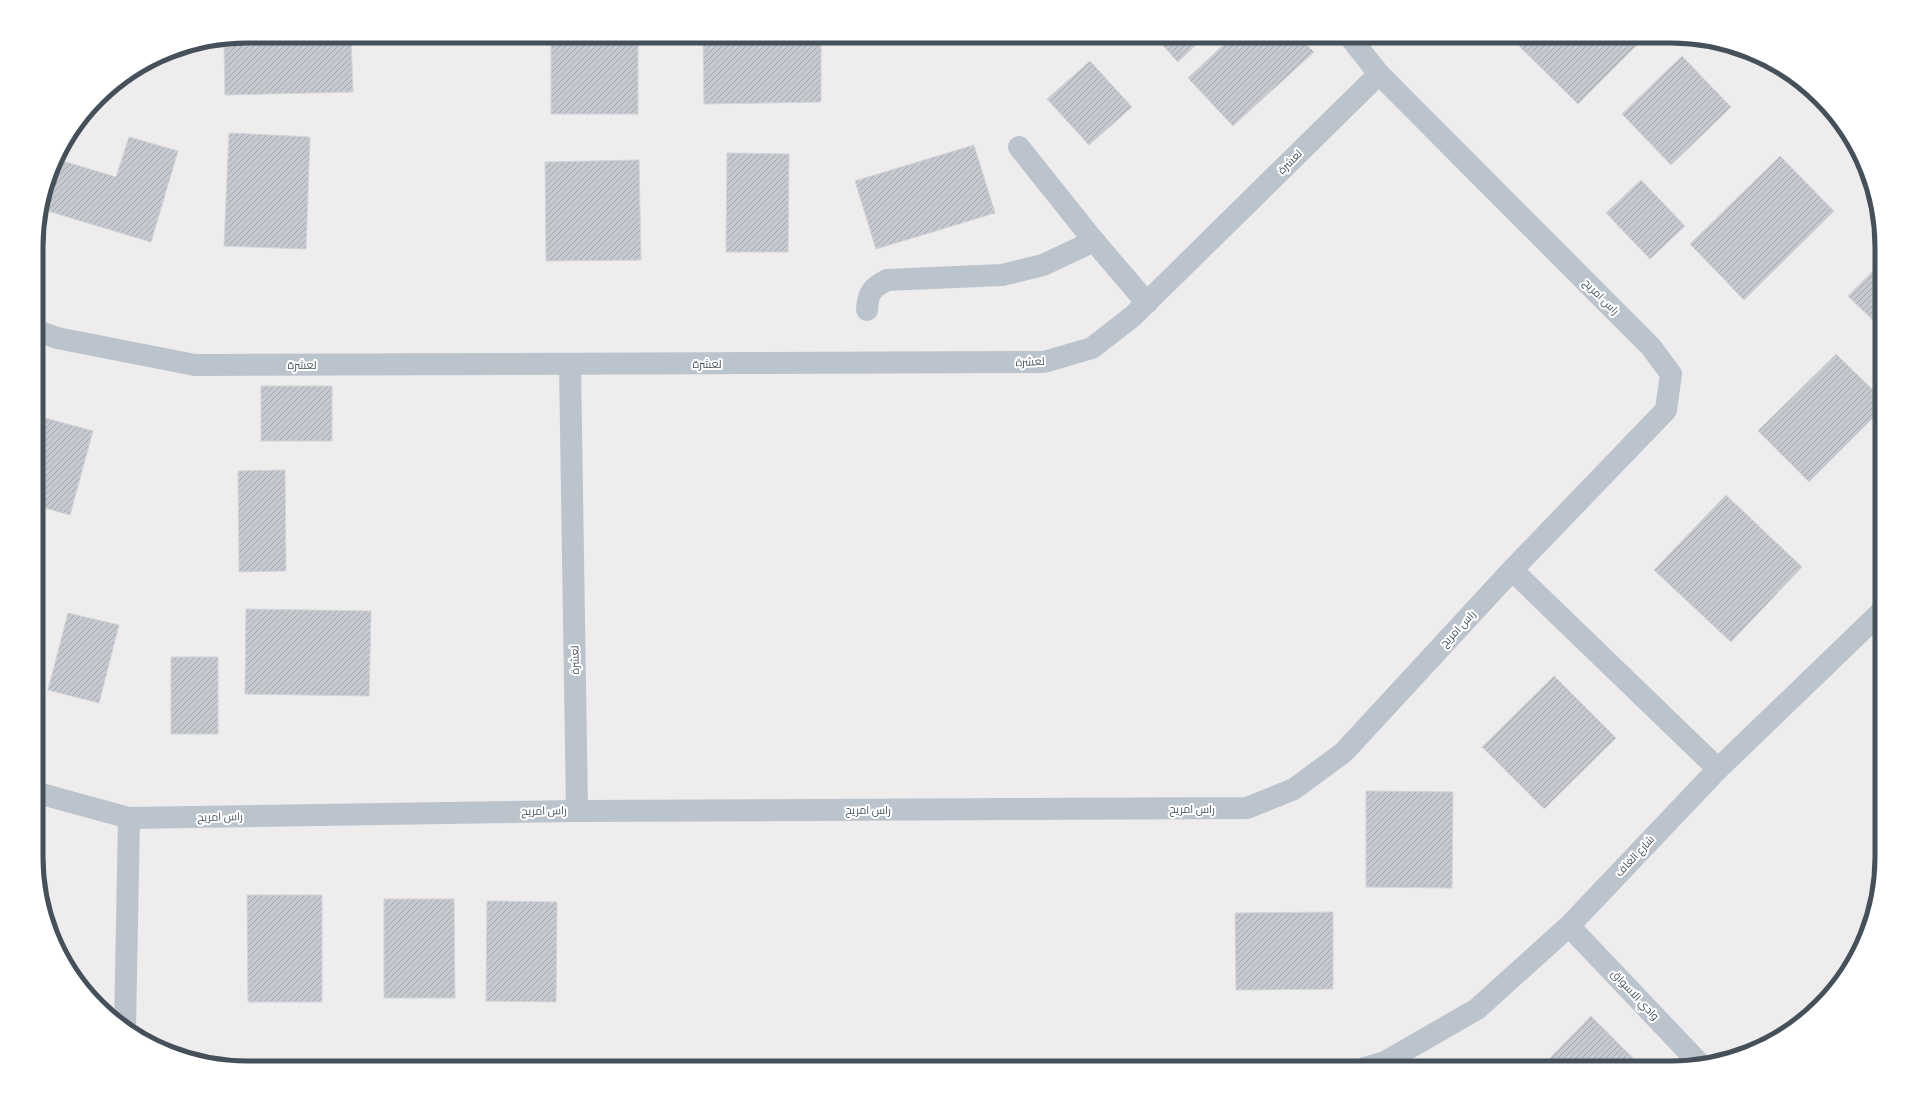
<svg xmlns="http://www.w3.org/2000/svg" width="1918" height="1104" font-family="Signika,Cairo,sans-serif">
<defs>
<pattern id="building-hatch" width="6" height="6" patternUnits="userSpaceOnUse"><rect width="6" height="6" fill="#c6c9cf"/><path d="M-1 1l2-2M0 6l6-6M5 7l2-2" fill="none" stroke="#a3a6ab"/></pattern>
</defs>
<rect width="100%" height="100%" fill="#efeced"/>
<g fill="url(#building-hatch)" stroke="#d1d3d8">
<path d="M247 36H351L353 92 225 95 224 41Z"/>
<rect x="551" y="36" width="87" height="78"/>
<path d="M703 36H821V102L704 104Z"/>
<path d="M1154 36H1205L1178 62Z"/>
<path d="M1233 36H1298L1314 52 1233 126 1188 78Z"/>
<path d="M1529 36H1646L1578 104 1519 46Z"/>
<path d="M1682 56 1731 107 1671 165 1622 114Z"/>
<path d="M1090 61 1132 107 1089 145 1047 99Z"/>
<path d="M229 133 310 137 306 249 224 246Z"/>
<path d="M129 137 178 151 151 242 41 209 56 159 116 177Z"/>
<path d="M974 145 995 213 876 249 855 181Z"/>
<path d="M727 153 789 154 788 252H726Z"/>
<path d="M1780 156 1834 211 1744 300 1690 244Z"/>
<path d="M639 160 641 260 546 261 545 162Z"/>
<path d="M1641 180 1685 226 1650 259 1606 213Z"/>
<path d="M1882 262V329L1848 296Z"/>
<path d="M1836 354 1882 399V409L1809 482 1758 431Z"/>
<rect x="261" y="386" width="71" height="55"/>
<path d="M38 416 93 431 70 515 38 506Z"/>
<path d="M285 470 286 571 239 572 238 471Z"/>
<path d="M1726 495 1802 567 1731 642 1654 570Z"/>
<path d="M246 609 371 611 369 696 245 694Z"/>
<path d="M68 613 119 625 99 703 48 690Z"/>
<rect x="171" y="657" width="47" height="77"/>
<path d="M1554 676 1616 738 1544 809 1482 747Z"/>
<path d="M1366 791 1453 792 1452 888 1366 887Z"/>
<path d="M247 895H322V1002H248Z"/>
<path d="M384 899H454L455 998H384Z"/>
<path d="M487 901 557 902 556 1002 486 1001Z"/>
<path d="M1333 912V989L1236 990 1235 913Z"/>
<path d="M1591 1016 1643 1068H1540Z"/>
</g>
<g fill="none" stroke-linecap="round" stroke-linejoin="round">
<g stroke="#bbc4cc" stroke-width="22">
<path d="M1019 147 1094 241 1147 303"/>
<path d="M867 310C868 292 872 288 887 280L1002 275 1043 265 1094 241"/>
<path d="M38 331 57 338 195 365 1044 362 1092 348 1133 316 1379 74"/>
<path d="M570 365 577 811"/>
<path d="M1512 570 1718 769"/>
<path d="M38 793 129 818 577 811 1247 808 1294 789 1344 752 1512 570 1666 410 1671 374 1651 347 1379 74 1349 36"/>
<path d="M1569 926 1700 1064"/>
<path d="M125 1028 129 818"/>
<path d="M1364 1068 1385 1062 1477 1009 1569 926 1718 769 1882 611"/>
</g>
</g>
<g text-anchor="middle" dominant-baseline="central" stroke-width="4" stroke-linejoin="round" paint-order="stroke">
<g font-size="11" fill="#45505a" stroke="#fff">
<text transform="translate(1290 162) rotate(-45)">لعشرة</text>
<text transform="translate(1601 297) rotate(45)">راس امريح</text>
<text transform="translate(1030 362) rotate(-3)">لعشرة</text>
<text x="707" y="364">لعشرة</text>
<text x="302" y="365">لعشرة</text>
<text transform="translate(1458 629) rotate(-47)">راس امريح</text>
<text transform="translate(575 660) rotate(-91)">لعشرة</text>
<text x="1192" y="809">راس امريح</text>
<text x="868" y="810">راس امريح</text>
<text transform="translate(544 811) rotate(-1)">راس امريح</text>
<text transform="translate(220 817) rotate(-1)">راس امريح</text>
<text transform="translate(1635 856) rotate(-47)">شارع الغاف</text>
<text transform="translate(1635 995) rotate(47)">وادي الاسواق</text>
</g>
</g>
<path d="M0 0H1918V1104H0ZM247 43H1671A204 204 0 0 1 1875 247V857A204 204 0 0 1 1671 1061H247A204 204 0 0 1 43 857V247A204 204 0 0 1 247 43Z" fill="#fff" fill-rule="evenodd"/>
<path fill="none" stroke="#45505a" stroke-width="5" d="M247 43H1671A204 204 0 0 1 1875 247V857A204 204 0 0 1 1671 1061H247A204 204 0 0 1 43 857V247A204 204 0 0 1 247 43Z"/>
</svg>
